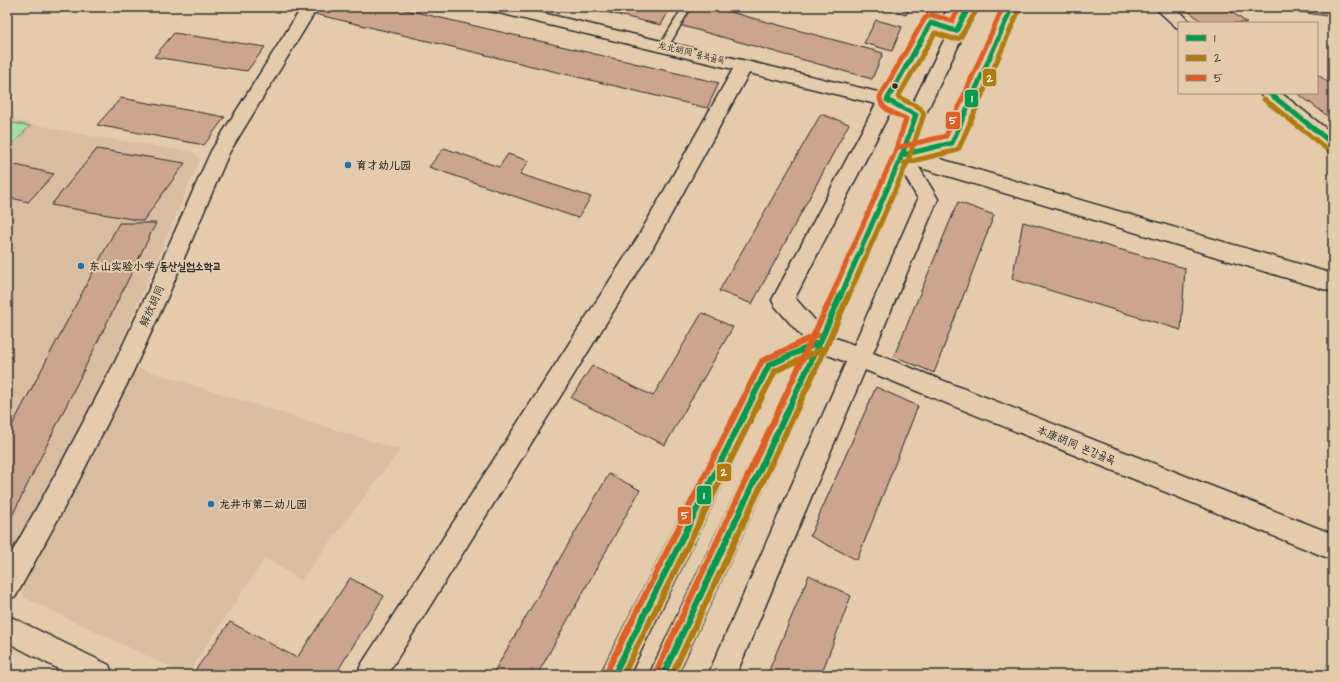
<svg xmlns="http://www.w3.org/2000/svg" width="1340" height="682" font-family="'Architects Daughter','LXGW WenKai TC','Poor Story',sans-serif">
<rect width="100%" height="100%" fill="#e3cbac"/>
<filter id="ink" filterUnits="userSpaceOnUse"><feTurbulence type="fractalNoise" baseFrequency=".025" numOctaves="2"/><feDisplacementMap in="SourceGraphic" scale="8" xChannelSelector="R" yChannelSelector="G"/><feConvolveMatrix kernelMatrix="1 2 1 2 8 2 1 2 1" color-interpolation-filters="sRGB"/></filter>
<g filter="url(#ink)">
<g fill="#d8bda1">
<path d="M552 7H591L586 15Z"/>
<path d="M7 119 91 136 193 152 200 159 108 373 85 422 7 561Z"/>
<path d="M135 367 400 450 301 580 265 558 187 675 23 597 22 588 28 570Z"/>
</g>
<path fill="#a5dea3" stroke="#688467" d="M7 122 30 126 7 150Z"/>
<g fill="#cca58e" stroke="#2b2b2b">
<path d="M322 7H394L719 83 707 108 315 14Z"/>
<path d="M603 7H671L661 25 601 11Z"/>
<path d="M691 7H711L883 53 872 79 679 25Z"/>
<path d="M881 7H911L906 15Z"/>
<path d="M1183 7H1225L1247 23H1204Z"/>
<path d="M1274 7H1333V17L1274 8Z"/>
<path d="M876 20 902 27 892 51 864 43Z"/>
<path d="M174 33 265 47 247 71 154 57Z"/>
<path d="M1317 74 1333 86V120L1297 93H1317Z"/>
<path d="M121 98 225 117 204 145 97 125Z"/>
<path d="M821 114 849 124 752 304 719 291Z"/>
<path d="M444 148 499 167 508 154 529 161 520 174 591 197 578 218 429 167Z"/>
<path d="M97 149 185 163 143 221 51 205Z"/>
<path d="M7 163 54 174 28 202 7 197Z"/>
<path d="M958 202 994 215 934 373 894 356Z"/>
<path d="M1023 222 1185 268 1181 330 1012 279Z"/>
<path d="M119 223H156L7 526V435Z"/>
<path d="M702 313 733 327 665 445 571 398 592 366 653 396Z"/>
<path d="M876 387 918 406 857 560 810 536Z"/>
<path d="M609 474 640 490 537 675H492Z"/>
<path d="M809 575 851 596 821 675H767Z"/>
<path d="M350 578 384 596 335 675H200L194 672 230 622 297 658Z"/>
</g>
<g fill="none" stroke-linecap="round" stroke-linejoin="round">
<g stroke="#2b2b2b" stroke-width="3">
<path id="lane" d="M683 7H691L667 49H661L659 47Z"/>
</g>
<g stroke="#2b2b2b" stroke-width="3">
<g id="street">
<path d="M302 7H318L229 153 167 298 131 376 77 484 16 596 7 600V561L59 468 115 362 145 298 211 151Z"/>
<path d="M487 7H517L882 93 931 7H947L897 98 922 110 925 115 922 120 916 121 891 110 795 298 828 335 854 345 918 199 893 155 895 150 945 138 1004 7H1020L959 148 914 159 938 199 873 353 1333 534V560L865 370 736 675H708L846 362 820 352 777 372 629 675H600L761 358 804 339 775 306 772 300 876 104 749 73 652 249 387 675H357L361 665 638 237 733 69 495 12 489 11Z"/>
<path d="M7 615 109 665 113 675H70L7 642Z"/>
</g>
</g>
<g stroke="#2b2b2b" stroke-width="3">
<g id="secondary">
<path d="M961 7H977L925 115 913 151 1333 274V292L908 164 831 342 677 675H649L809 341 893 155 907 115 947 34 925 27 923 23 925 19 931 18 952 24Z"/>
<path d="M1154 7C1170 7 1181 8 1190 23H1179V28L1176 27Z"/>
<path d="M1260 93H1281L1333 134V151L1326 149 1263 97Z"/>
</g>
</g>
<use href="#lane" fill="#e3cbac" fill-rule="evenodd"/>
<use href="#street" fill="#e3cbac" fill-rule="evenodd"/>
<use href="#secondary" fill="#e3cbac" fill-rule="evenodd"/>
<g stroke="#e3cbac" stroke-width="8">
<g id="bus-1-far1">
<path d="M1269 93 1333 144"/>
<path d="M902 155 952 143 1012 7"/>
<path d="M841 295 902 155 916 115 887 100 931 23 956 31 969 7"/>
</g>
</g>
<g stroke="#e3cbac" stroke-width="10">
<g id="bus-1">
<path d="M614 675 769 365 820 342"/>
<path d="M663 675 820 342 841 294"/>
</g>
</g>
<g stroke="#e3cbac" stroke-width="8">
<g id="bus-2-far1">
<path d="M1264 99 1328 150"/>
<path d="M904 163 954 151 959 148 1019 10"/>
<path d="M849 295 909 158 924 114 920 108 898 97 935 33 954 39 960 38 976 11"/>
</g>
</g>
<g stroke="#e3cbac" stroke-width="10">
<g id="bus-2">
<path d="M623 675 775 371 823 349"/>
<path d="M672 675 827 345 849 294"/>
</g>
</g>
<g stroke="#e3cbac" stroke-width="8">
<g id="bus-3-far1">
<path d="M900 147 946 136 1003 7"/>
<path d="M832 295 895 152 906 119C896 114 880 110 880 97L925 18 932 15 952 21 960 7"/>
</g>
</g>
<g stroke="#e3cbac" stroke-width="10">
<g id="bus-3">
<path d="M607 671 762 361 817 335"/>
<path d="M656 672 833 294"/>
</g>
</g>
<use href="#bus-1-far1" stroke="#049a4d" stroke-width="5"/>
<use href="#bus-1" stroke="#049a4d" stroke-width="6"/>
<use href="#bus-2-far1" stroke="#b07b0f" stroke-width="5"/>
<use href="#bus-2" stroke="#b07b0f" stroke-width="6"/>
<use href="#bus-3-far1" stroke="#de5f23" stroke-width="5"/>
<use href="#bus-3" stroke="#de5f23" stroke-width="6"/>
</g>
</g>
<circle fill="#2b2b2b" stroke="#e3cbac" stroke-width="1.5" cx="895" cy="86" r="3.5"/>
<g fill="#1f6fb2" stroke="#e3cbac" stroke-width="1.5">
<circle cx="348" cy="165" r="4"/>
<circle cx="81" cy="266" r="4"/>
<circle cx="211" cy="504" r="4"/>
</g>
<g text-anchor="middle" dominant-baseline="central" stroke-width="4" stroke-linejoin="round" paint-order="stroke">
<g font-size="9" fill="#2b2b2b" stroke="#e3cbac">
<text transform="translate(691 53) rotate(13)">龙北胡同 룡북골목</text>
</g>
<g font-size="11" font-weight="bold" fill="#2b2b2b" stroke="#e3cbac" text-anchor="start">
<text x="356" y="165">育才幼儿园</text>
<text x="89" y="266">东山实验小学 동산실험소학교</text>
<text x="219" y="504">龙井市第二幼儿园</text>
</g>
<g font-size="11" fill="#2b2b2b" stroke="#e3cbac">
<text transform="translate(152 306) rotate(-66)">解放胡同</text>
<text transform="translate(1076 445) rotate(22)">本康胡同 본강골목</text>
</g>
</g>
<g stroke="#e3cbac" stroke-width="1.5">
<rect x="982" y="68" width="15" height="19" rx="4" fill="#b07b0f"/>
<rect x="964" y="89" width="15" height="19" rx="4" fill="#049a4d"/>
<rect x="945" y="111" width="16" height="19" rx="4" fill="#de5f23"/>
<rect x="716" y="463" width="16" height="19" rx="4" fill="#b07b0f"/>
<rect x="696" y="485" width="16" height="20" rx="4" fill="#049a4d"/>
<rect x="677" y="506" width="15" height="19" rx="4" fill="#de5f23"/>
</g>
<g font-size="11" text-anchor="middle" font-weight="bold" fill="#fff">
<text x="990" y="82">2</text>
<text x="972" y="102">1</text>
<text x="953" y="124">5</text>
<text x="724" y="476">2</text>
<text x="704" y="499">1</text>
<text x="685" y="519">5</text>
</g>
<rect width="1340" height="682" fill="none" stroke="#e3cbac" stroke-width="24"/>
<rect x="12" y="12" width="1316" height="658" fill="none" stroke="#2b2b2b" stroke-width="1.5" filter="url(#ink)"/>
<rect x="1178" y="22" width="140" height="72" fill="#e3cbac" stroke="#998b78"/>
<rect x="1186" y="35" width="20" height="6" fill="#049a4d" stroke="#998b78"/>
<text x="1214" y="42" font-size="12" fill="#2b2b2b">1</text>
<rect x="1186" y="55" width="20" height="6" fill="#b07b0f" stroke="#998b78"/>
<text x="1214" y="62" font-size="12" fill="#2b2b2b">2</text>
<rect x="1186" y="75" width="20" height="6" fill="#de5f23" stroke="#998b78"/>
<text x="1214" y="82" font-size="12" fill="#2b2b2b">5</text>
</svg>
